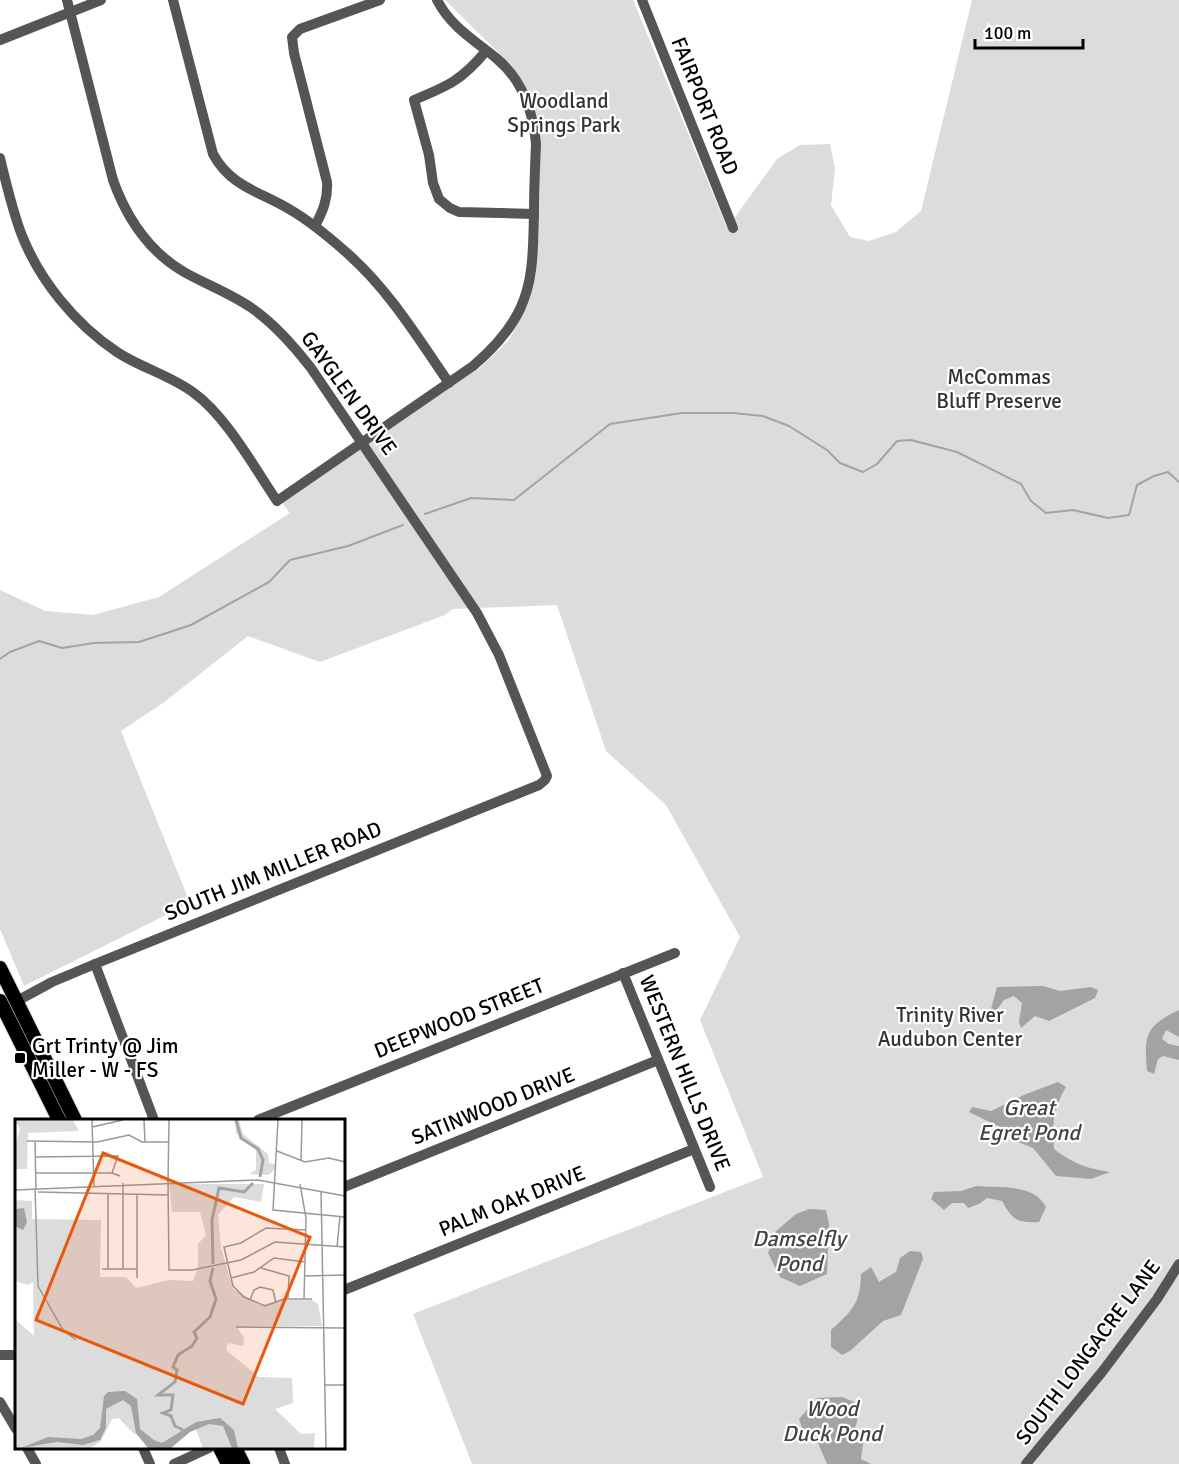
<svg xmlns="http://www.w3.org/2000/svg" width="1179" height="1464" font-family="Signika,sans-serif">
<rect width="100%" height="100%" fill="#fff"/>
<path fill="#dcdcdc" d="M445 0H633L727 228 777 159 800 145 830 144 835 169 831 205 850 237 869 241 896 232 921 211 972 0H1179V1464H472L413 1314 763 1177 700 1020 740 937 666 805 606 751 557 605 453 609 445 615 320 662 248 636 163 703 121 731 190 903 24 986 0 929V590L45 611 93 615 159 597 290 513 282 503 482 366 509 340 530 300 539 235 540 134 534 107 524 85 510 64Z"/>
<g fill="#a3a3a3">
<path d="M1043 986 1060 991 1091 987 1098 990 1095 998 1049 1021 1035 1016 1021 1028 1019 1022 1022 1003 1014 996 1004 1000 996 1011 991 1009 997 987Z"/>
<path d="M1179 1010V1037L1166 1030 1162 1039 1169 1044 1179 1046V1060L1163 1056 1158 1059 1154 1074 1147 1071C1144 1036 1145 1026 1179 1010Z"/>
<path d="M1058 1082 1066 1087C1053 1109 1052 1124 1054 1149 1074 1164 1086 1168 1110 1172L1091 1179 1056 1176 1033 1148 1009 1138 1000 1127 969 1112 972 1107 991 1111 1026 1094Z"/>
<path d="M976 1186C999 1188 1034 1183 1046 1207L1039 1222C1018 1223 1013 1221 1002 1201L987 1198 979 1204 968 1208 964 1203H952L944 1210 931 1199 934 1192 961 1191Z"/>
<path d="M809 1209 826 1210 829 1224 827 1274 800 1286 780 1277 768 1253 776 1231 796 1214Z"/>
<path d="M910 1251 921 1252 923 1259 901 1315 883 1321 850 1351 842 1355 831 1347V1330C853 1310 860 1304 861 1274L871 1267 879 1282 896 1272 900 1258Z"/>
<path d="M842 1397 857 1403 859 1414 855 1428 864 1438 861 1459 871 1464H827L815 1436H805L799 1419 817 1398Z"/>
</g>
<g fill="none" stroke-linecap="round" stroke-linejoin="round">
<g stroke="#a3a3a3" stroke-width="2">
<path d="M425 514 471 498 514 500 610 424 682 413H733L763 416 789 426 827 450 840 463 863 472 877 464 897 441 911 440 957 452 1021 484 1031 501 1046 513 1073 510 1108 518 1129 515 1137 485 1154 476 1168 472 1179 482"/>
<path d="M0 659 10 652 39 641 62 648 94 643 139 642 191 625 269 582 290 560 348 546 403 525"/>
</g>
<g stroke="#dbdbdb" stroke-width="16">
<g id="major">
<path d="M0 968 75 1120"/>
<path d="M0 1001 59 1120"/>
<path d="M220 1448 228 1464"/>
<path d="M235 1448 243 1464"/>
</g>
</g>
<g stroke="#555" stroke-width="10">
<path d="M173 0 213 154C231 187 259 191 289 209 310 221 329 237 347 253 389 290 418 338 449 383"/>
<path d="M642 0 733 228"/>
<path d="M0 40 101 0"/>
<path d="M486 51C462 80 448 86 414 100L429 155 433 183 439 199 450 208 459 212 534 214"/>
<path d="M0 158C6 183 12 209 21 233 39 280 75 324 117 352 141 368 170 375 194 393 226 416 254 467 277 501L473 366C492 350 509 332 520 309 534 280 533 246 534 214 534 191 535 167 536 144 533 111 523 80 496 58 474 40 451 27 437 0"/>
<path d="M315 226C323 211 328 199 327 182L294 53 292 37 300 29 380 0"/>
<path d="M95 964 154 1120"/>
<path d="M623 973 710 1187"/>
<path d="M17 1001 52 982 95 964 539 785 545 780 547 776 499 655 477 613 311 368C294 346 276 325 253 309 232 294 207 285 184 272 148 251 127 219 113 180L67 0"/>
<path d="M258 1120 675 953"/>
<path d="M344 1187 658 1060"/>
<path d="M344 1290 694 1149"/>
<path d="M0 1355H16"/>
<path d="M0 1402 16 1429"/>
<path d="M27 1448 36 1464"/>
<path d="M143 1448 150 1464"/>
<path d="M279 1448 285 1464"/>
<path d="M174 1464 209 1448"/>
<path d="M1026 1464 1102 1372 1157 1299 1179 1264"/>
</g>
<use href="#major" stroke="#000" stroke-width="14"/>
</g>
<rect fill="#000" stroke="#fff" stroke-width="2" x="14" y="1052" width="12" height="12" rx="3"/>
<g text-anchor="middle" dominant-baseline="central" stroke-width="4.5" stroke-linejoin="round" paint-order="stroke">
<g font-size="21" fill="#333" stroke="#fff">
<text x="564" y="101">Woodland<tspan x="564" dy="24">Springs Park</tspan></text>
<text x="999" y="377">McCommas<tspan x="999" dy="24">Bluff Preserve</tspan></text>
<text x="950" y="1015">Trinity River<tspan x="950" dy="24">Audubon Center</tspan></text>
</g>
<g font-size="21" fill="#000" stroke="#fff">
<text transform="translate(705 106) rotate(68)">FAIRPORT ROAD</text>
<text transform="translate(349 393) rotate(54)">GAYGLEN DRIVE</text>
<text transform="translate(273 871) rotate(-22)">SOUTH JIM MILLER ROAD</text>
<text transform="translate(459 1018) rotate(-22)">DEEPWOOD STREET</text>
<text transform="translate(685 1073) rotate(68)">WESTERN HILLS DRIVE</text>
<text transform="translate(493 1106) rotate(-22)">SATINWOOD DRIVE</text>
<text transform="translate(512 1201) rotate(-22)">PALM OAK DRIVE</text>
<text transform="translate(1088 1352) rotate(-53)">SOUTH LONGACRE LANE</text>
</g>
<g font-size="21" fill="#000" stroke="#fff" text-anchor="start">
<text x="32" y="1046">Grt Trinty @ Jim<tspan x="32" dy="24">Miller - W - FS</tspan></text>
</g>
<g font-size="22" font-style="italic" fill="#444" stroke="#fff">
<text x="1029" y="1107">Great<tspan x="1029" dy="25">Egret Pond</tspan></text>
<text x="799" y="1238">Damselfly<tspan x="799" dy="25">Pond</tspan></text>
<text x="832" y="1408">Wood<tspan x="832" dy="25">Duck Pond</tspan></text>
</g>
</g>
<g transform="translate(15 1119)">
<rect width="330" height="330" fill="#fff"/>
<path d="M0 1H58L64 12 13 14 12 50H0V26L5 10ZM220 1H224L228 15 253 35 254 44 260 45V50L254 56 234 55 241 51V31L221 14ZM154 65H249L246 83 219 78 203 96 206 129 218 170 245 186 270 181H297L303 185 307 207 222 208 229 219 228 227 213 224 211 231 244 258 277 259 278 284 260 290 286 315 300 314 299 329H188L180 308 155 325 136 324 118 314 104 299 97 300 86 322 76 329H0V200L19 217 18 163 13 166 0 162V81L17 82V100L86 101 85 158H111L121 169 154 161 178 162 183 147V125L191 116 185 93H157Z" fill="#dcdcdc"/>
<path d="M9 89 12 103 8 111 0 107V90ZM110 272 122 280 125 310 139 321 147 324 181 303 205 299 219 311 223 329H217L208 307 194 305 175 313 156 329H133L121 314 116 287 108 281 91 290V309L85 321 68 326 42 323 6 329 33 318 66 320 78 316 85 309 89 277 93 273Z" fill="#a3a3a3"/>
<path fill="none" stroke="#a3a3a3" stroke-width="3" d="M221 1 226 19 243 30 248 41 245 58M198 145 197 101 204 69 229 73 238 64M168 311 160 307 156 297 148 294 156 291 158 276H143L160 263 162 251 158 248 163 236 177 227 182 219 179 213 195 198 201 180 195 162 198 149"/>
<path fill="none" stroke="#999" stroke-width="1.5" d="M77 1 79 68M129 1 130 23M263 1 258 91 330 98M77 8 108 1M12 22 82 23 114 16 127 23H154M20 23 21 71M262 32 290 43 314 39 330 43M20 38 103 37 97 54M286 41 287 1M20 54H97L105 57M153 63 154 151H177L226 141 260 123 330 128M153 63 154 1M108 64V150M285 65 291 99 289 180M20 69 23 167 48 211 61 221M0 71 243 61 330 77M306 72 311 329M23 73 154 76M290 111 251 109 226 124 209 128 218 167 229 178 250 187 269 180H297M322 128 325 97M246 149 274 157 273 179M87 150H122M93 150V75M290 157 330 156M122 159V75M216 159 239 153 259 139 290 143M235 181 239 171 245 168 258 171 261 184M221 208 330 209M310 266H330"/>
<path fill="#e8590c" fill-opacity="0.15" stroke="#e8590c" stroke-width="3" d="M88 34 295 118 228 285 21 201Z"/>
<rect width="330" height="330" fill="none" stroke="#000" stroke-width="3"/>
</g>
<path d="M975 39v9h108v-9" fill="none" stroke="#000000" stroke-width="3"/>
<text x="984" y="39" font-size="18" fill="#000000" stroke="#ffffff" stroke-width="4.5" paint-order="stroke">100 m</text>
</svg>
